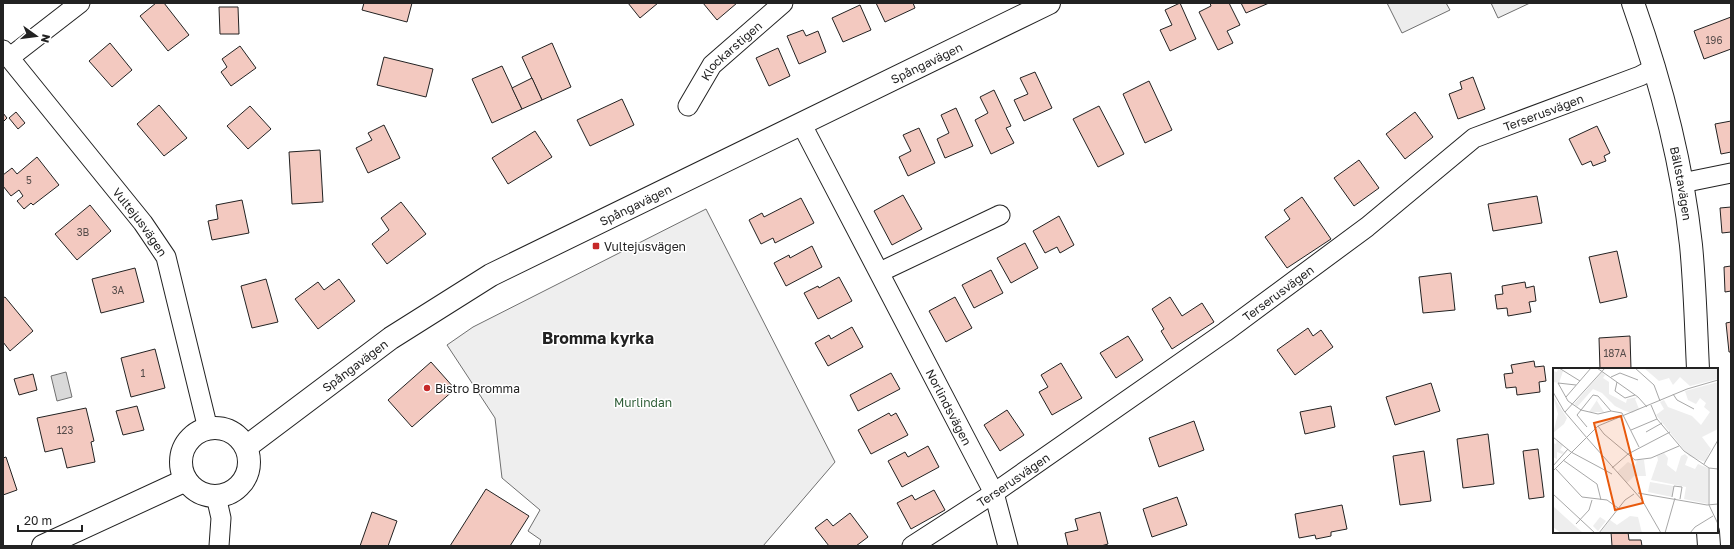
<svg xmlns="http://www.w3.org/2000/svg" width="1734" height="549" font-family="'Golos Text',sans-serif">
<rect width="100%" height="100%" fill="#fff"/>
<path fill="#eee" stroke="#6f6f6f" d="M706 209 835 462 763 546H539L541 540 528 531 540 510 502 478 495 418 447 345 473 327Z"/>
<g fill="#ededed" stroke="#6f6f6f">
<path d="M1387 3H1446L1450 10 1402 33Z"/>
<path d="M1491 3H1530L1498 18Z"/>
</g>
<path fill="#d9d9d9" stroke="#6f6f6f" d="M66 372 72 397 57 401 51 376Z"/>
<g fill="#f3c9c0" stroke="#222">
<path d="M156 3H164L189 35 168 51 140 16Z"/>
<path d="M364 3H412L407 22 362 10Z"/>
<path d="M628 3H658L640 18Z"/>
<path d="M703 3H737L717 20Z"/>
<path d="M876 3H913L915 8 885 22Z"/>
<path d="M1180 3 1196 39 1170 51 1160 30 1172 25 1165 10Z"/>
<path d="M1210 3H1229L1240 25 1227 31 1233 43 1218 50 1199 12 1211 6Z"/>
<path d="M1241 3H1269L1246 13Z"/>
<path d="M860 5 871 30 843 42 832 18Z"/>
<path d="M219 7H238L239 34H220Z"/>
<path d="M1731 17V49L1704 59 1694 31Z"/>
<path d="M803 30 806 36 818 31 826 52 799 64 787 36Z"/>
<path d="M110 43 132 70 112 87 89 61Z"/>
<path d="M552 43 571 87 542 100 522 57Z"/>
<path d="M240 46 256 68 231 86 221 72 227 67 222 59Z"/>
<path d="M778 48 790 76 769 86 756 58Z"/>
<path d="M384 57 433 69 426 97 377 85Z"/>
<path d="M502 66 522 109 492 123 472 79Z"/>
<path d="M1035 72 1052 108 1024 121 1014 100 1028 94 1020 78Z"/>
<path d="M1473 77 1485 109 1458 119 1449 94 1462 89 1460 82Z"/>
<path d="M532 78 542 100 522 109 512 88Z"/>
<path d="M1149 81 1172 130 1145 143 1123 94Z"/>
<path d="M994 90 1011 126 1006 128 1014 143 991 154 975 120 988 113 980 97Z"/>
<path d="M622 99 634 125 590 146 577 120Z"/>
<path d="M159 105 187 138 164 156 137 124Z"/>
<path d="M250 106 271 129 248 149 227 126Z"/>
<path d="M1099 106 1124 154 1098 167 1073 119Z"/>
<path d="M956 108 973 146 945 158 937 139 949 133 941 115Z"/>
<path d="M16 112 25 123 18 129 9 118Z"/>
<path d="M1415 112 1433 137 1405 159 1386 134Z"/>
<path d="M3 113 7 118 3 122Z"/>
<path d="M1731 121V152L1721 154 1715 124Z"/>
<path d="M384 125 400 158 368 173 356 148 372 140 368 133Z"/>
<path d="M1597 126 1610 153 1604 156 1606 161 1593 166 1591 161 1582 165 1569 139Z"/>
<path d="M919 128 935 163 908 176 899 157 911 151 903 135Z"/>
<path d="M535 131 552 157 508 184 492 158Z"/>
<path d="M320 150 323 202 292 204 289 152Z"/>
<path d="M37 157 59 185 33 205 31 203 24 209 17 201 23 196 19 190 11 196 3 186V175L12 168 17 174Z"/>
<path d="M1359 160 1379 188 1354 206 1334 178Z"/>
<path d="M903 195 922 229 892 245 874 211Z"/>
<path d="M1537 196 1542 223 1493 231 1488 204Z"/>
<path d="M1302 197 1331 239 1287 268 1265 237 1290 219 1284 210Z"/>
<path d="M801 198 814 223 775 243 773 238 761 244 749 220 762 213 764 217Z"/>
<path d="M242 200 249 233 212 240 208 221 218 219 216 205Z"/>
<path d="M401 202 426 234 387 264 372 244 389 230 381 218Z"/>
<path d="M90 205 111 231 77 260 55 234Z"/>
<path d="M1731 207V232L1722 233 1720 208Z"/>
<path d="M1059 216 1074 245 1060 253 1057 247 1045 253 1033 231Z"/>
<path d="M1025 243 1038 268 1011 283 997 258Z"/>
<path d="M812 246 822 267 786 286 774 263 789 255 790 258Z"/>
<path d="M1617 251 1627 297 1600 303 1589 257Z"/>
<path d="M1731 266V291L1725 292 1724 267Z"/>
<path d="M135 268 144 302 101 313 92 279Z"/>
<path d="M991 270 1003 293 974 308 962 285Z"/>
<path d="M1451 273 1455 310 1423 313 1419 277Z"/>
<path d="M839 277 852 301 818 319 804 293 818 286 819 288Z"/>
<path d="M266 279 278 322 252 328 241 286Z"/>
<path d="M339 279 355 301 318 329 295 299 318 282 324 290Z"/>
<path d="M1525 282 1526 288 1534 286 1536 301 1529 302 1531 312 1508 316 1507 308 1497 309 1495 295 1503 294 1502 286Z"/>
<path d="M5 297 33 331 10 351 3 342V298Z"/>
<path d="M955 297 972 328 946 342 929 311Z"/>
<path d="M1170 297 1182 316 1202 303 1214 322 1172 349 1161 331 1164 329 1152 309Z"/>
<path d="M1731 322V352H1729L1726 323Z"/>
<path d="M852 327 863 347 828 366 815 343 829 335 831 339Z"/>
<path d="M1308 328 1313 336 1321 330 1333 347 1295 375 1277 350Z"/>
<path d="M1128 336 1143 360 1116 378 1100 353Z"/>
<path d="M1630 336 1631 369H1600L1599 338Z"/>
<path d="M155 349 165 388 131 397 121 358Z"/>
<path d="M1534 361 1535 367 1544 366 1546 381 1539 382 1540 392 1517 395 1516 387 1506 388 1504 374 1513 373 1511 365Z"/>
<path d="M431 362 455 389 412 427 388 400Z"/>
<path d="M1061 363 1082 398 1052 415 1039 392 1048 387 1041 375Z"/>
<path d="M891 373 900 389 858 411 850 395Z"/>
<path d="M33 374 37 390 19 395 14 379Z"/>
<path d="M1431 383 1440 411 1395 425 1386 397Z"/>
<path d="M137 406 144 430 123 435 116 411Z"/>
<path d="M1331 406 1335 427 1305 434 1300 412Z"/>
<path d="M86 408 94 441 91 442 95 462 67 468 62 448 45 452 37 418Z"/>
<path d="M1007 410 1024 435 1000 451 984 425Z"/>
<path d="M889 413 891 416 896 413 908 435 871 454 858 430Z"/>
<path d="M1194 421 1204 450 1159 467 1149 438Z"/>
<path d="M1488 434 1494 484 1463 488 1457 439Z"/>
<path d="M928 446 939 467 902 487 888 461 905 452 908 457Z"/>
<path d="M1538 449 1544 497 1529 499 1523 451Z"/>
<path d="M1424 451 1431 501 1400 505 1393 456Z"/>
<path d="M6 457 17 490 3 495V458Z"/>
<path d="M486 489 529 516 510 546H450Z"/>
<path d="M934 490 945 510 911 529 897 503 912 495 915 500Z"/>
<path d="M1177 497 1187 525 1152 537 1143 509Z"/>
<path d="M1342 505 1347 529 1331 532V536L1316 539 1315 535 1299 538 1295 514Z"/>
<path d="M372 512 397 521 388 546H360Z"/>
<path d="M1100 512 1108 544 1101 546H1068L1065 533 1078 530 1075 519Z"/>
<path d="M850 513 868 537 856 546H829L815 528 827 519 833 526Z"/>
<path d="M1611 532H1628L1629 540H1641L1642 546H1612Z"/>
</g>
<g fill="none" stroke-linecap="round" stroke-linejoin="round">
<g stroke="#222" stroke-width="21">
<g id="minor">
<path id="s1" d="M3 50 143 223 166 257 208 429"/>
<path d="M9 58 80 3"/>
<path id="s2" d="M688 106 712 65 783 3"/>
<path id="s3" d="M802 125 994 493 1008 546"/>
<path d="M1682 183 1731 173"/>
<path d="M880 272 1000 215"/>
<path d="M216 496 221 518 219 546"/>
<path id="s4" d="M912 546 994 493 1225 332 1367 227 1474 138 1640 76 1655 68"/>
</g>
</g>
<g stroke="#222" stroke-width="24">
<g id="tertiary">
<path id="s5" d="M1633 3C1661 82 1682 162 1691 245 1695 286 1696 328 1698 369"/>
<circle cx="215" cy="462" r="34"/>
<path id="s6" d="M246 447 391 338 491 275 1049 3"/>
<path d="M1708 532 1709 546"/>
<path d="M43 546 186 480"/>
</g>
</g>
<use href="#minor" stroke="#fff" stroke-width="19"/>
<use href="#tertiary" stroke="#fff" stroke-width="22"/>
</g>
<g fill="#c62828" stroke="#fff" stroke-width="1.5">
<rect x="592" y="242" width="8" height="8" rx="2"/>
<circle cx="427" cy="388" r="4"/>
</g>
<g text-anchor="middle" dominant-baseline="central" stroke-width="3" stroke-linejoin="round" paint-order="stroke">
<g font-size="10" fill="#564c4a">
<text x="1714" y="40">196</text>
<text x="29" y="180">5</text>
<text x="83" y="232">3B</text>
<text x="118" y="290">3A</text>
<text x="1615" y="353">187A</text>
<text x="143" y="373">1</text>
<text x="65" y="430">123</text>
</g>
<g font-size="12" fill="#222" stroke="#fff">
<text stroke="none"><textPath href="#s2" startOffset="71">Klockarstigen</textPath></text>
<text stroke="none"><textPath href="#s6" startOffset="784">Spångavägen</textPath></text>
<text stroke="none"><textPath href="#s4" startOffset="769">Terserusvägen</textPath></text>
<text stroke="none"><textPath href="#s5" startOffset="187">Bällstavägen</textPath></text>
<text stroke="none"><textPath href="#s6" startOffset="460">Spångavägen</textPath></text>
<text stroke="none"><textPath href="#s1" startOffset="220">Vultejusvägen</textPath></text>
<text stroke="none"><textPath href="#s4" startOffset="445">Terserusvägen</textPath></text>
<text stroke="none"><textPath href="#s6" startOffset="136">Spångavägen</textPath></text>
<text stroke="none"><textPath href="#s3" startOffset="318">Norlindsvägen</textPath></text>
<text stroke="none"><textPath href="#s4" startOffset="121">Terserusvägen</textPath></text>
</g>
<g font-size="12" fill="#222" stroke="#fff" text-anchor="start">
<text x="604" y="246">Vultejusvägen</text>
<text x="435" y="388">Bistro Bromma</text>
</g>
<g font-size="12" fill="#2f5e38" stroke="#fff">
<text x="643" y="402">Murlindan</text>
</g>
<g font-size="16" font-weight="bold" fill="#222" stroke="#fff">
<text x="598" y="338">Bromma kyrka</text>
</g>
</g>
<g transform="translate(1553 368)">
<rect width="165" height="165" fill="#fff"/>
<path d="M91 0H165V11L137 18 127 9 120 17 116 10 106 13ZM5 1 10 3 6 15 0 14V3L4 4ZM49 4 52 7 50 10 56 14V26L73 35 74 31 85 29 82 31 86 41 79 45 72 43 62 38 49 25 40 21 24 39 21 36ZM165 14V61L149 69 158 81 152 94 136 88 103 47 111 41 107 34 111 32 115 39 139 48 148 57 157 44 151 39 153 35 147 30 143 36 135 32 132 23ZM0 28 14 50 11 56 0 65 5 46ZM46 29 44 33 51 44H36ZM4 72 10 77 7 82 11 84 9 86 4 84V91L0 89V75L3 76ZM111 85 115 90 114 97 123 104 128 88 132 86 135 89 132 97 142 101 145 96 155 100V136L131 131 133 119 98 112 105 92 104 88ZM84 92H91L93 108H81L74 115 64 104 75 94 82 98ZM97 114 121 118 119 129 95 124ZM1 139 22 158 30 165H8L0 159ZM77 148 85 149 89 165H47L57 152 64 157ZM47 149 53 153 45 163 40 158Z" fill="#eee"/>
<path fill="none" stroke="#a7a7a7" stroke-width="1" d="M6 0 27 13M44 0 85 29 94 39M82 0 101 17 107 33M58 9 67 5 85 12M64 14 62 23 72 30 82 27M23 17 5 15 15 33 28 42 45 46 58 43 69 45 86 79M0 24 11 43 34 70 89 132 108 165M120 26 124 32 141 41M13 29 38 0M98 37 104 51 131 83 156 100 165 101M12 44 52 0M45 58 51 66 82 92 98 90 126 78M34 59 24 47 40 27 45 28 58 43M78 62 104 51M93 64 109 55M0 69 18 84 59 106M10 92 44 116 48 132M151 96 165 72M0 98 15 81M2 100 29 129 54 132 65 140M59 100 75 86 117 64M156 100V137L165 156M0 103 45 58 134 21 165 12M85 125 154 137 165 136M0 126 42 165M119 129 121 118 129 119 127 131M23 156 36 142 39 132M46 165 72 132 81 126M112 165 122 130M137 165 142 159 160 148"/>
<path fill="#e8590c" fill-opacity="0.15" stroke="#e8590c" stroke-width="2" d="M68 48 90 135 62 142 41 55Z"/>
<rect width="165" height="165" fill="none" stroke="#222" stroke-width="2"/>
</g>
<rect width="1734" height="549" fill="none" stroke="#222222" stroke-width="8"/>
<g transform="translate(36 36) rotate(104)" stroke="#ffffff" stroke-width="3" paint-order="stroke">
<path d="M0-3L7 15L0 10L-7 15Z" fill="#222222"/>
<text y="-6" font-size="11" font-weight="bold" text-anchor="middle" fill="#222222">N</text>
</g>
<path d="M18 525v6h64v-6" fill="none" stroke="#222222" stroke-width="2"/>
<text x="24" y="525" font-size="12" fill="#222222" stroke="#ffffff" stroke-width="3" paint-order="stroke">20 m</text>
</svg>
